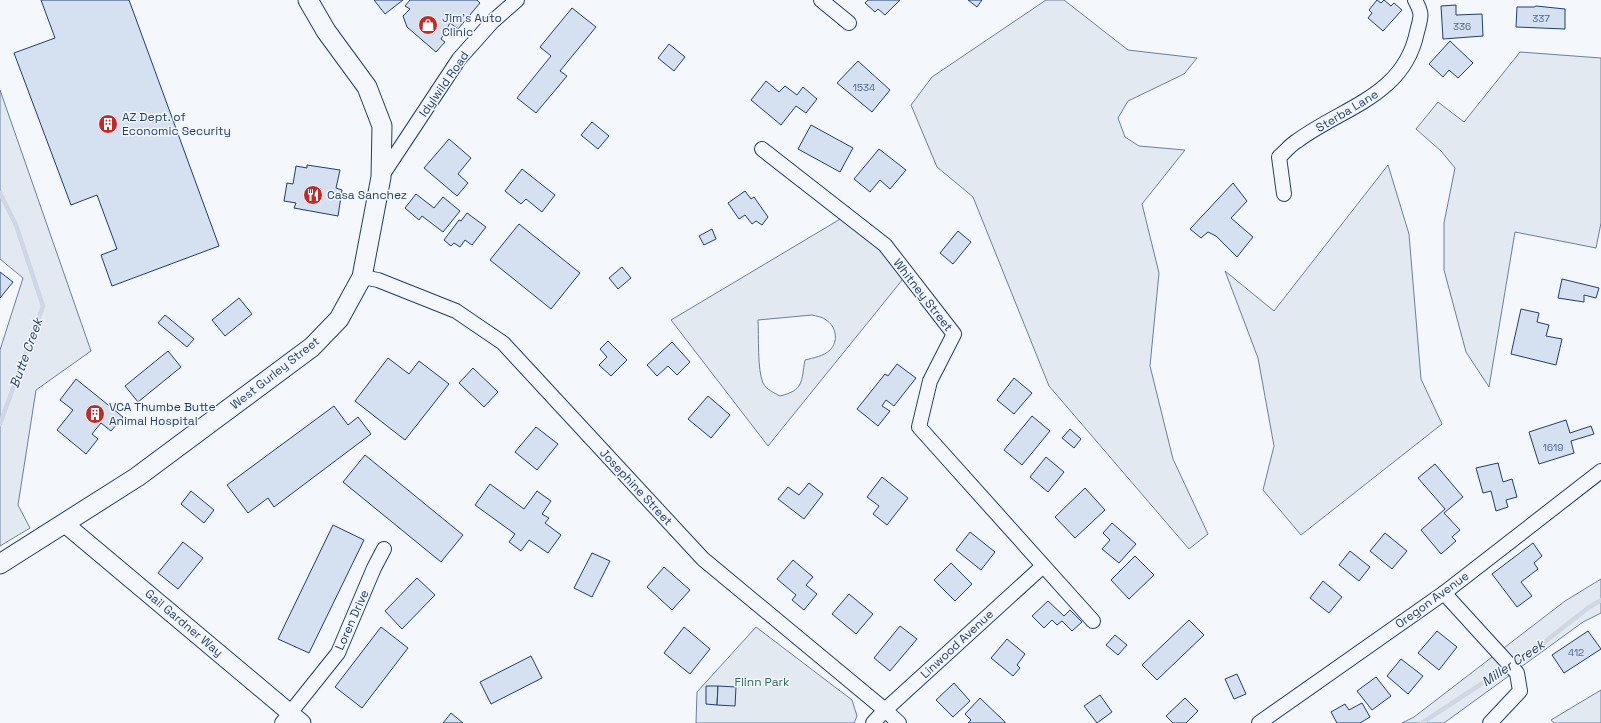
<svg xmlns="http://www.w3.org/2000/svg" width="1601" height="723" font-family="'Space Grotesk',sans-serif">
<rect width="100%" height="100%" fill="#f4f7fb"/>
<g fill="#e3e9f0" stroke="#687fa3" fill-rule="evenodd">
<path d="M1046 0H1064L1128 50 1197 58 1184 74 1128 101 1118 118 1125 137 1139 146 1185 150 1142 204 1159 273 1150 366 1173 459 1208 534 1189 549 1049 386 973 197 937 167 911 105 932 77Z"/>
<path d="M1520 52 1601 58V223L1596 248 1515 232 1489 387 1466 352 1444 270V223L1455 168 1441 151 1416 129 1438 102 1464 122Z"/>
<path d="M0 90 91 351 36 390 18 505 30 528 0 546V350L23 278 0 259Z"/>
<path d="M1388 165 1409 234 1421 379 1442 424 1301 535 1263 490 1274 446 1258 358 1225 271 1274 311Z"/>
<path d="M842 218 883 252 903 279 768 446 671 320ZM812 315C816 316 823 317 826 320 836 326 839 341 830 350 824 356 813 358 805 360 801 382 804 390 780 396 774 393 766 389 763 383 757 369 759 336 758 320Z"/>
<path d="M1601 579V613L1583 622 1444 723H1402L1414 717 1565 601Z"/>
<path d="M756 627 852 700 857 716 854 723H696L697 692Z"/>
<path d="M1601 690V723H1554L1551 720Z"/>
</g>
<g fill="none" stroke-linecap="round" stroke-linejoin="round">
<g stroke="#cfd7e4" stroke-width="4.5">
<path d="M0 193 16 225 43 306 0 424"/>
<path d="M1422 723 1542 644 1588 608 1601 600"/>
</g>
</g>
<g fill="#d5e0f0" stroke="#1d3f73">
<path d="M41 0H129L219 246 112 286 101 255 117 249 97 195 71 205 14 53 55 38Z"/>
<path d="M374 0H403L385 14Z"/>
<path d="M410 0H477L480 3 458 29 450 23 441 39 445 42 436 52 407 27 403 16 410 9 405 6Z"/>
<path d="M868 0H900L885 15 878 9 875 12 865 3Z"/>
<path d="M968 0H982L977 7Z"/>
<path d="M1377 0 1381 3 1384 0 1391 6 1394 3 1402 10 1383 31 1368 18 1372 13 1369 10Z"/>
<path d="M1456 5V15L1482 14 1483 36 1443 39 1441 6Z"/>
<path d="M1536 6 1565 9V29L1516 27 1517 7H1534Z"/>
<path d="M572 8 596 27 560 71 567 76 536 113 517 98 551 56 540 47Z"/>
<path d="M1450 41 1473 63 1458 78 1449 70 1443 77 1429 64Z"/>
<path d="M669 44 685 57 674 71 658 58Z"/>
<path d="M858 61 890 90 872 112 837 83Z"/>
<path d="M766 81 779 92 785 86 797 95 803 87 817 99 806 113 796 106 781 125 751 100Z"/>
<path d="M592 122 609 136 598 149 581 135Z"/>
<path d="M811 125 853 148 840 172 798 149Z"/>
<path d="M449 139 471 158 458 174 468 183 457 196 424 168Z"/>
<path d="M879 149 906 170 890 189 880 180 870 192 854 179Z"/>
<path d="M307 165 340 170 336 188 342 190 338 216 294 208 296 203 284 201 287 183 293 184 296 166 307 168Z"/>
<path d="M522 169 555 195 542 212 526 199 521 204 505 191Z"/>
<path d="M1233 183 1247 201 1231 218 1253 237 1237 257 1216 236 1208 232 1201 238 1190 229Z"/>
<path d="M745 191 751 199 754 197 768 217 762 225 756 221 752 224 745 215 739 219 728 203Z"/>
<path d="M416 194 434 208 443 197 460 211 443 232 422 216 419 220 405 208Z"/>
<path d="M467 213 486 227 472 245 465 240 460 247 454 243 451 246 444 240 459 220 461 221Z"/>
<path d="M519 224 580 273 551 309 490 260Z"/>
<path d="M712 229 716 239 704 245 699 236Z"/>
<path d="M958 231 971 242 953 264 940 253Z"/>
<path d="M622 267 631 278 618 289 609 278Z"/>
<path d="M0 272 13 282 0 298Z"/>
<path d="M1562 279 1599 288 1596 298 1584 295V302L1558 298Z"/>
<path d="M239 298 252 314 225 336 212 320Z"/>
<path d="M1521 309 1539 313 1537 322 1549 325 1546 336 1562 339 1556 365 1511 354Z"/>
<path d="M165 315 194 339 187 347 158 323Z"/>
<path d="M608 341 627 360 611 376 599 365 607 357 600 349Z"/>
<path d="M672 342 690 362 677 375 668 366 657 376 647 365Z"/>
<path d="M168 351 181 367 138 402 125 386Z"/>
<path d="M388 358 409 374 419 361 449 384 405 440 355 401Z"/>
<path d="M897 364 916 378 894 406 886 400 882 406 890 411 878 426 857 409 885 374 888 376Z"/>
<path d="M473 368 498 392 484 407 459 383Z"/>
<path d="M1014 378 1032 393 1014 414 997 400Z"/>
<path d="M76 379 123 417 111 431 101 423 92 434 98 439 86 454 57 430 73 410 60 400Z"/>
<path d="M708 396 730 415 711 438 688 419Z"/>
<path d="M334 406 348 425 358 417 371 434 274 507 268 498 248 513 227 485Z"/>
<path d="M1032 416 1050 431 1022 465 1004 450Z"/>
<path d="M1566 420 1570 433 1591 426 1594 434 1571 441 1574 453 1539 464 1529 432Z"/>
<path d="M536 427 558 444 537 470 515 452Z"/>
<path d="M1070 429 1081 439 1074 448 1062 438Z"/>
<path d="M365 455 463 535 441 562 343 482Z"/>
<path d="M1046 457 1064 472 1048 492 1030 477Z"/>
<path d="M1498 463 1503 482 1512 479 1517 497 1506 500 1508 507 1496 511 1491 491 1483 493 1476 468Z"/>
<path d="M1435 464 1463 497 1444 513 1460 530 1452 537 1456 541 1441 554 1421 530 1445 509 1418 478Z"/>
<path d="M882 477 908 498 887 525 873 514 879 506 867 497Z"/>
<path d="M809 483 823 494 804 519 778 499 788 487 799 495Z"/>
<path d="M490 484 524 509 537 491 551 501 542 514 549 518 545 523 561 535 548 553 529 540 521 551 509 542 515 534 475 505Z"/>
<path d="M1085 488 1105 510 1075 538 1055 517Z"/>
<path d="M191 491 214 510 204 523 181 504Z"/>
<path d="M1112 523 1136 544 1119 563 1102 549 1110 540 1103 533Z"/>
<path d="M333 525 364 540 309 653 278 639Z"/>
<path d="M970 532 995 552 981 570 956 550Z"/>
<path d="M1385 533 1407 551 1392 569 1370 551Z"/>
<path d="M183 542 203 558 178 589 158 573Z"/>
<path d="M1533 543 1542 556 1534 563 1538 569 1521 582 1532 596 1517 607 1492 574Z"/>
<path d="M1350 551 1370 567 1359 581 1339 565Z"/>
<path d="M592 553 610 561 592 597 574 588Z"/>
<path d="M1135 556 1154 575 1129 599 1111 580Z"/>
<path d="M793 560 813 577 806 585 817 594 804 610 792 600 796 595 777 579Z"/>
<path d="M951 563 972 584 955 601 934 580Z"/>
<path d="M664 567 690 590 672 610 647 587Z"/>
<path d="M417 578 435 595 402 629 385 611Z"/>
<path d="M1323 581 1342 597 1329 613 1310 598Z"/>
<path d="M849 594 873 614 856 634 832 614Z"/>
<path d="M1048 601 1064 616 1070 610 1082 622 1072 631 1062 621 1057 625 1052 620 1044 628 1032 616Z"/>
<path d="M1189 620 1204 635 1157 680 1142 665Z"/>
<path d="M900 626 917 639 890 671 874 658Z"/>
<path d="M381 627 408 648 362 708 335 687Z"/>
<path d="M684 627 710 649 690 674 664 653Z"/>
<path d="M1437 631 1457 647 1439 670 1418 653Z"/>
<path d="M1588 631 1601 649 1564 673 1552 655Z"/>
<path d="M1115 635 1127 645 1118 655 1106 645Z"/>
<path d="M1007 639 1025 654 1017 665 1020 668 1013 676 991 658Z"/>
<path d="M531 656 542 678 491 704 480 682Z"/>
<path d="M1401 659 1423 676 1408 694 1387 676Z"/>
<path d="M1237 674 1246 694 1234 699 1225 679Z"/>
<path d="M1376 677 1391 696 1372 710 1357 691Z"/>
<path d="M954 683 970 701 953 717 936 700Z"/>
<path d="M706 686H718L717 705 706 704Z"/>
<path d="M718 686 736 687 735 706 717 705Z"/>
<path d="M1100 695 1112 712 1097 723 1084 706Z"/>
<path d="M980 698 1005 722V723H968L971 720 965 714Z"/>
<path d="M1185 698 1198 711 1186 723H1173L1166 716Z"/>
<path d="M1362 703 1370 717 1360 723H1337L1331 712 1345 704 1349 710Z"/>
<path d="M451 713 463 723H443Z"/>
</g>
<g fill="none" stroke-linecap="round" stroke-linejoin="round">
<g stroke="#1d3f73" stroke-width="16">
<g id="minor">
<path d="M821 0 849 23"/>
<path d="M762 149 885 245 954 334 930 381 919 427 1093 621"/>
<path d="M381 177 459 59 492 22 517 0"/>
<path d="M1284 194 1279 157C1285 152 1290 145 1297 141 1343 107 1404 96 1417 32 1421 16 1423 15 1415 0"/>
<path d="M362 277 378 280 456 311 503 343 703 559 885 710 899 723"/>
<path d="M1444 593 1517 673 1520 691 1490 723"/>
<path d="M282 723 338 653 374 568 384 549"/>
<path d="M873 723 885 710 1043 566"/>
<path d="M1259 723 1444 593 1601 471"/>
</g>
</g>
<g stroke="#1d3f73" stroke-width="19">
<path id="tertiary" d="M65 524 302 723"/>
</g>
<g stroke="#1d3f73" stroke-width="21">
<path id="secondary" d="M0 564 137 477 312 347 339 319 362 277 381 177 382 126 367 87 326 31 308 0"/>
</g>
<use href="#minor" stroke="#f4f7fb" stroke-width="14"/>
<use href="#tertiary" stroke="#f4f7fb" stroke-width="17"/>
<use href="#secondary" stroke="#f4f7fb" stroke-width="19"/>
</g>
<defs>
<g id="shop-disc" transform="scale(1)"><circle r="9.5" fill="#c62828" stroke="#f4f7fb"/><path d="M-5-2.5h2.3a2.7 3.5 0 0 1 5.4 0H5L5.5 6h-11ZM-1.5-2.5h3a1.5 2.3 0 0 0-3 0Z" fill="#fff"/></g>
<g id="building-disc" transform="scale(1)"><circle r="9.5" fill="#c62828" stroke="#f4f7fb"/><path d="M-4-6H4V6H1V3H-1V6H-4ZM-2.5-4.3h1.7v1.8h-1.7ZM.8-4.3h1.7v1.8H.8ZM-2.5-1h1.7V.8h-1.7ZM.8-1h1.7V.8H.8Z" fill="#fff"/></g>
<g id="restaurant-disc" transform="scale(1)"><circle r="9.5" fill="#c62828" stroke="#f4f7fb"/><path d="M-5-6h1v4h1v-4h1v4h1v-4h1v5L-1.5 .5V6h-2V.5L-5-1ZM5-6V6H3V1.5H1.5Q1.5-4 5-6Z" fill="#fff"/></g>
</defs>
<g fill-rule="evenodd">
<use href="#shop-disc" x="428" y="25"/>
<use href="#building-disc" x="108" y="124"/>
<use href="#restaurant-disc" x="313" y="195"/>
<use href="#building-disc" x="95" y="414"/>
</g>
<g text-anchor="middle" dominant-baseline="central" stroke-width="3" stroke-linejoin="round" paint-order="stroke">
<g font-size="10" fill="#4b6792">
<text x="1541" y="18">337</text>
<text x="1462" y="26">336</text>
<text x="864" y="87">1534</text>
<text x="1553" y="447">1619</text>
<text x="1576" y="652">412</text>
</g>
<g font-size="12" fill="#1d3f73" stroke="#f4f7fb" text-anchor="start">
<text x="442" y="18">Jim's Auto<tspan x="442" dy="14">Clinic</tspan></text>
<text x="122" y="117">AZ Dept. of<tspan x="122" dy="14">Economic Security</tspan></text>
<text x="327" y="195">Casa Sanchez</text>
<text x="109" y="407">VCA Thumbe Butte<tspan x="109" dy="14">Animal Hospital</tspan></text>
</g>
<g font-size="12" fill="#1d3f73" stroke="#f4f7fb">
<text transform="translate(444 84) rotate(-55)">Idylwild Road</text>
<text transform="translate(1347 111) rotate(-31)">Sterba Lane</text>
<text transform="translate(923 295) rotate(52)">Whitney Street</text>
<text transform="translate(275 373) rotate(-38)">West Gurley Street</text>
<text transform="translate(636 487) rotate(47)">Josephine Street</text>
<text transform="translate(1432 600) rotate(-36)">Oregon Avenue</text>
<text transform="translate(352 620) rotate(-66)">Loren Drive</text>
<text transform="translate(184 623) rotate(40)">Gail Gardner Way</text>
<text transform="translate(957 644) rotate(-43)">Linwood Avenue</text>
</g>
<g font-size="12" fill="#2c6c60" stroke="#f4f7fb">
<text x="762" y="682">Flinn Park</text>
</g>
<g font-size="13" font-style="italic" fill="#1d3f73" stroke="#f4f7fb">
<text transform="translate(26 353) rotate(-70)">Butte Creek</text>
<text transform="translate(1513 663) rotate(-34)">Miller Creek</text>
</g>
</g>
</svg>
